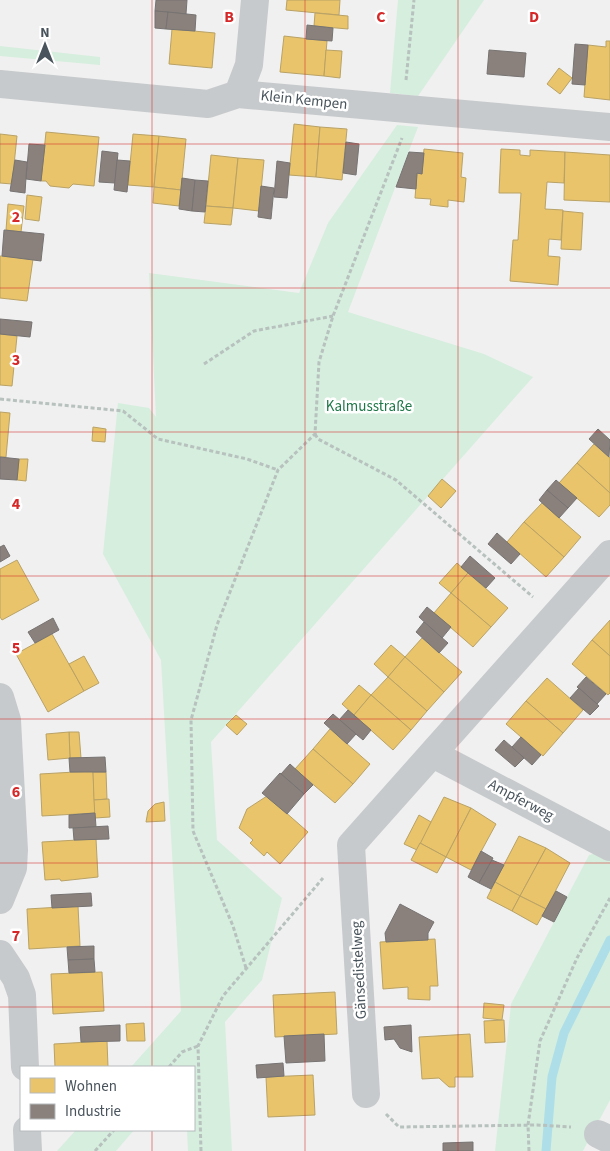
<svg xmlns="http://www.w3.org/2000/svg" width="610" height="1151" font-family="'Source Sans 3',sans-serif">
<rect width="100%" height="100%" fill="#f0f0f0"/>
<g fill="#d6eede">
<path d="M398 0H484L418 96 390 93Z"/>
<path d="M0 46 100 57V65L0 56Z"/>
<path d="M397 125 418 127 348 312 484 354 533 377 211 742 217 840 282 898 262 980 225 1022 232 1151H188L187 1130H194V1067H131L181 1011 161 660 103 554 118 403 149 408 156 417 149 273 299 293 328 223Z"/>
<path d="M601 852 610 857V1100L583 1151H495L511 1004 589 855Z"/>
<path d="M76 1130H134L116 1151H57Z"/>
</g>
<g fill="#e9c46a" stroke="#b9a266">
<path d="M287 0H340L339 15 286 10Z"/>
<path d="M315 13 348 16V29L314 26Z"/>
<path d="M172 29 215 33 212 68 169 64Z"/>
<path d="M284 36 327 41 324 76 280 72Z"/>
<path d="M606 41H610V100L584 97 588 45 606 47Z"/>
<path d="M326 50 342 51 340 78 324 76Z"/>
<path d="M559 68 572 78 560 94 547 84Z"/>
<path d="M294 124 320 127 316 177 289 175Z"/>
<path d="M320 127 347 129 342 180 316 177Z"/>
<path d="M46 132 99 137 94 186 73 184 69 188 50 186 46 181H41Z"/>
<path d="M0 134 17 136 12 184 0 183Z"/>
<path d="M133 134 159 136 154 187 128 185Z"/>
<path d="M159 136 186 139 181 190 154 187Z"/>
<path d="M424 149 463 153 461 177 466 178 464 202 448 200V207L430 205 431 199 415 198 417 173 422 174Z"/>
<path d="M501 149 520 150V155L530 156V150L565 152 564 183 547 182 545 209 563 210 561 240 549 239 548 256 560 257 558 285 510 281 513 240H518L521 193H499Z"/>
<path d="M565 152 610 155V202L564 200Z"/>
<path d="M211 155 238 158 233 208 206 206Z"/>
<path d="M238 158 264 160 259 211 233 208Z"/>
<path d="M154 187 181 190 179 206 153 203Z"/>
<path d="M27 195 42 197 39 221 25 219Z"/>
<path d="M8 204 24 206 21 232 6 230Z"/>
<path d="M206 206 233 208 231 225 204 223Z"/>
<path d="M563 211 583 213 581 250 561 249Z"/>
<path d="M0 256 33 259 27 301 0 298Z"/>
<path d="M0 334 17 336 12 386 0 385Z"/>
<path d="M0 412 10 413 6 457H0Z"/>
<path d="M93 427 106 429 105 442 92 441Z"/>
<path d="M594 444 610 458V493L577 463Z"/>
<path d="M19 459H28L26 481 17 480Z"/>
<path d="M577 463 610 493V505L599 517 559 483Z"/>
<path d="M442 479 456 491 441 508 428 496Z"/>
<path d="M542 503 581 537 564 557 524 522Z"/>
<path d="M524 522 564 557 546 577 507 542Z"/>
<path d="M17 560 39 600 2 620 0 617V569Z"/>
<path d="M457 563 468 573 451 593 439 583Z"/>
<path d="M468 573 508 608 491 627 451 593Z"/>
<path d="M451 593 491 627 473 647 434 613Z"/>
<path d="M610 620V656L592 640Z"/>
<path d="M52 634 84 691 48 712 16 654Z"/>
<path d="M422 638 462 672 444 692 405 657Z"/>
<path d="M592 640 610 656V693L608 695 572 664Z"/>
<path d="M391 645 405 657 388 677 374 664Z"/>
<path d="M84 656 99 683 84 691 69 664Z"/>
<path d="M405 657 444 692 427 711 388 677Z"/>
<path d="M388 677 427 711 411 730 371 695Z"/>
<path d="M547 678 583 710 563 733 526 701Z"/>
<path d="M359 685 371 695 354 715 342 704Z"/>
<path d="M371 695 411 730 393 750 354 715Z"/>
<path d="M526 701 563 733 543 756 506 724Z"/>
<path d="M236 715 247 724 237 735 226 725Z"/>
<path d="M330 729 370 764 353 784 313 749Z"/>
<path d="M69 732H79L81 758H70Z"/>
<path d="M69 732 70 758 48 760 46 734Z"/>
<path d="M313 749 353 784 335 803 295 769Z"/>
<path d="M93 771 95 813 42 816 40 774Z"/>
<path d="M93 772H106L107 799 94 800Z"/>
<path d="M267 796 308 832 280 864 267 852 264 856 250 843 253 840 239 828 247 809Z"/>
<path d="M444 797 471 808 446 857 420 843Z"/>
<path d="M109 799 110 817 95 818 94 800Z"/>
<path d="M164 802 165 821 146 822 148 811 155 804Z"/>
<path d="M471 808 496 824 471 870 446 857Z"/>
<path d="M419 815 431 822 417 850 404 844Z"/>
<path d="M519 836 546 848 520 896 495 882Z"/>
<path d="M96 839 98 877 61 881 60 879 45 880 42 842Z"/>
<path d="M420 843 446 857 437 873 411 860Z"/>
<path d="M546 848 570 863 546 909 520 896Z"/>
<path d="M495 882 520 896 512 911 487 898Z"/>
<path d="M520 896 546 909 537 925 512 911Z"/>
<path d="M78 906 80 946 29 949 27 909Z"/>
<path d="M435 939 438 986H430V1000L408 999V987L383 989 380 942Z"/>
<path d="M102 972 104 1011 53 1014 51 974Z"/>
<path d="M335 992 337 1034 275 1037 273 995Z"/>
<path d="M484 1003 504 1005 502 1020 483 1018Z"/>
<path d="M504 1020 505 1042 485 1043 484 1021Z"/>
<path d="M144 1023 145 1041H127L126 1024Z"/>
<path d="M470 1034 473 1077H455V1087H449L439 1078 422 1079 419 1037Z"/>
<path d="M107 1041 108 1067H55L54 1044Z"/>
<path d="M313 1075 315 1115 268 1117 266 1077Z"/>
</g>
<g fill="#8a817c" stroke="#767372">
<path d="M156 0H187L186 14 155 11Z"/>
<path d="M155 11 168 12 166 29 155 28Z"/>
<path d="M168 12 196 15 195 31 166 29Z"/>
<path d="M307 25 333 28 332 41 306 39Z"/>
<path d="M575 44 588 45 585 85 572 84Z"/>
<path d="M489 50 526 53 524 77 487 74Z"/>
<path d="M346 142 359 144 356 175 343 173Z"/>
<path d="M29 144 45 145 41 181 26 179Z"/>
<path d="M102 151 118 153 115 183 99 182Z"/>
<path d="M409 152 424 153 422 174 417 173 416 189 396 187Z"/>
<path d="M15 160 27 162 25 193 10 191Z"/>
<path d="M117 160 130 161 127 192 114 190Z"/>
<path d="M277 161 290 163 287 198 274 197Z"/>
<path d="M182 178 195 180 192 211 179 209Z"/>
<path d="M195 180 208 181 205 212 192 211Z"/>
<path d="M261 186 274 188 271 219 258 217Z"/>
<path d="M4 230 44 234 41 261 2 256Z"/>
<path d="M0 319 32 322 30 337 0 334Z"/>
<path d="M598 429 610 440 609 457 589 439Z"/>
<path d="M0 457 19 459 17 480 0 479Z"/>
<path d="M556 480 577 498 568 508 547 490Z"/>
<path d="M547 490 568 508 559 518 539 500Z"/>
<path d="M497 533 520 554 511 564 488 544Z"/>
<path d="M4 545 10 556 0 562V547Z"/>
<path d="M470 556 495 578 486 588 461 567Z"/>
<path d="M427 607 451 627 442 638 419 617Z"/>
<path d="M53 618 59 630 35 643 28 632Z"/>
<path d="M424 622 448 643 439 653 416 632Z"/>
<path d="M586 677 606 694 597 704 577 687Z"/>
<path d="M579 688 599 706 590 715 570 698Z"/>
<path d="M348 710 371 730 363 740 339 720Z"/>
<path d="M333 714 356 734 347 744 324 723Z"/>
<path d="M521 737 541 755 532 765 512 747Z"/>
<path d="M504 740 524 758 515 767 495 750Z"/>
<path d="M105 757 106 772H70L69 758Z"/>
<path d="M290 764 313 785 304 794 281 774Z"/>
<path d="M280 773 304 794 287 814 262 793Z"/>
<path d="M95 813 96 827 69 828V815Z"/>
<path d="M108 826 109 839 74 840 73 828Z"/>
<path d="M481 851 493 858 479 883 468 877Z"/>
<path d="M492 860 504 865 491 889 479 883Z"/>
<path d="M556 891 567 897 554 922 542 916Z"/>
<path d="M91 893 92 906 52 908 51 895Z"/>
<path d="M400 904 434 922 428 933V940L386 942 385 933Z"/>
<path d="M94 946V959L68 960 67 947Z"/>
<path d="M94 959 95 972 69 973 68 960Z"/>
<path d="M120 1025V1041L81 1042 80 1027Z"/>
<path d="M411 1025 412 1052 400 1048 394 1039 385 1040 384 1027Z"/>
<path d="M324 1034 325 1061 286 1063 284 1036Z"/>
<path d="M283 1063 284 1076 257 1078 256 1065Z"/>
<path d="M473 1142V1151H443V1143Z"/>
</g>
<g fill="none" stroke-linecap="round" stroke-linejoin="round">
<path stroke="#aedee8" stroke-width="9" d="M546 1151 552 1077 564 1033 610 940"/>
<g stroke="#b7c1be" stroke-width="3" stroke-dasharray="4 2.5" stroke-linecap="butt">
<path d="M406 80 414 0"/>
<path d="M204 364 254 331 333 316"/>
<path d="M0 399 123 411 158 439 247 459 278 470"/>
<path d="M315 434 318 439 396 480 533 597"/>
<path d="M246 968 233 926 193 831 191 720 217 625 278 470 315 434 319 362 333 316 402 138"/>
<path d="M169 1067 182 1052 198 1046"/>
<path d="M386 1114 399 1127 537 1125 571 1127"/>
<path d="M95 1151 114 1130"/>
<path d="M201 1151 198 1046 223 996 323 878"/>
<path d="M529 1151 528 1125 540 1041 577 958 610 898"/>
</g>
<g stroke="#c7cacc" stroke-width="28">
<path d="M0 84 208 104 238 94 610 127"/>
<path d="M238 94 249 65 255 0"/>
<path d="M0 697 7 720 14 850 13 868 0 900"/>
<path d="M433 754 610 847"/>
<path d="M0 954 16 978 22 995 25 1067"/>
<path d="M366 1094 351 845 610 554"/>
<path d="M27 1130 28 1151"/>
<path d="M598 1134 610 1140"/>
</g>
</g>
<path fill="none" stroke="#d62828" stroke-width="1" stroke-opacity="0.55" d="M152 0V1067M305 0V1151M458 0V1151M0 144H610M0 288H610M0 432H610M0 576H610M0 719H610M0 863H610M0 1007H610M152 1130V1151"/>
<g text-anchor="middle" dominant-baseline="central" stroke-width="5" stroke-linejoin="round" paint-order="stroke">
<g font-size="15" fill="#48535b" stroke="#fff">
<text transform="translate(304 100) rotate(6)">Klein Kempen</text>
<text transform="translate(521 800) rotate(28)">Ampferweg</text>
<text transform="translate(359 970) rotate(-93)">Gänsedistelweg</text>
</g>
<g font-size="15" fill="#1e7748" stroke="#fff">
<text x="369" y="406">Kalmusstraße</text>
</g>
</g>
<g font-size="16" text-anchor="middle" font-weight="bold" fill="#d62828" stroke="#fff" stroke-width="5" stroke-linejoin="round" paint-order="stroke">
<text x="229" y="22">B</text>
<text x="381" y="22">C</text>
<text x="534" y="22">D</text>
<text x="16" y="222">2</text>
<text x="16" y="365">3</text>
<text x="16" y="509">4</text>
<text x="16" y="653">5</text>
<text x="16" y="797">6</text>
<text x="16" y="941">7</text>
</g>
<rect x="20" y="1066" width="175" height="65" fill="#ffffff" stroke="#b6babd"/>
<rect x="30" y="1078" width="25" height="15" fill="#e9c46a" stroke="#b6babd"/>
<text x="65" y="1091" font-size="15" fill="#48535b">Wohnen</text>
<rect x="30" y="1104" width="25" height="15" fill="#8a817c" stroke="#b6babd"/>
<text x="65" y="1116" font-size="15" fill="#48535b">Industrie</text>
<g transform="translate(45 45)" stroke="#ffffff" stroke-width="4" paint-order="stroke">
<path d="M0-4L9 19L0 12L-9 19Z" fill="#48535b"/>
<text y="-8" font-size="14" font-weight="bold" text-anchor="middle" fill="#48535b">N</text>
</g>
</svg>
